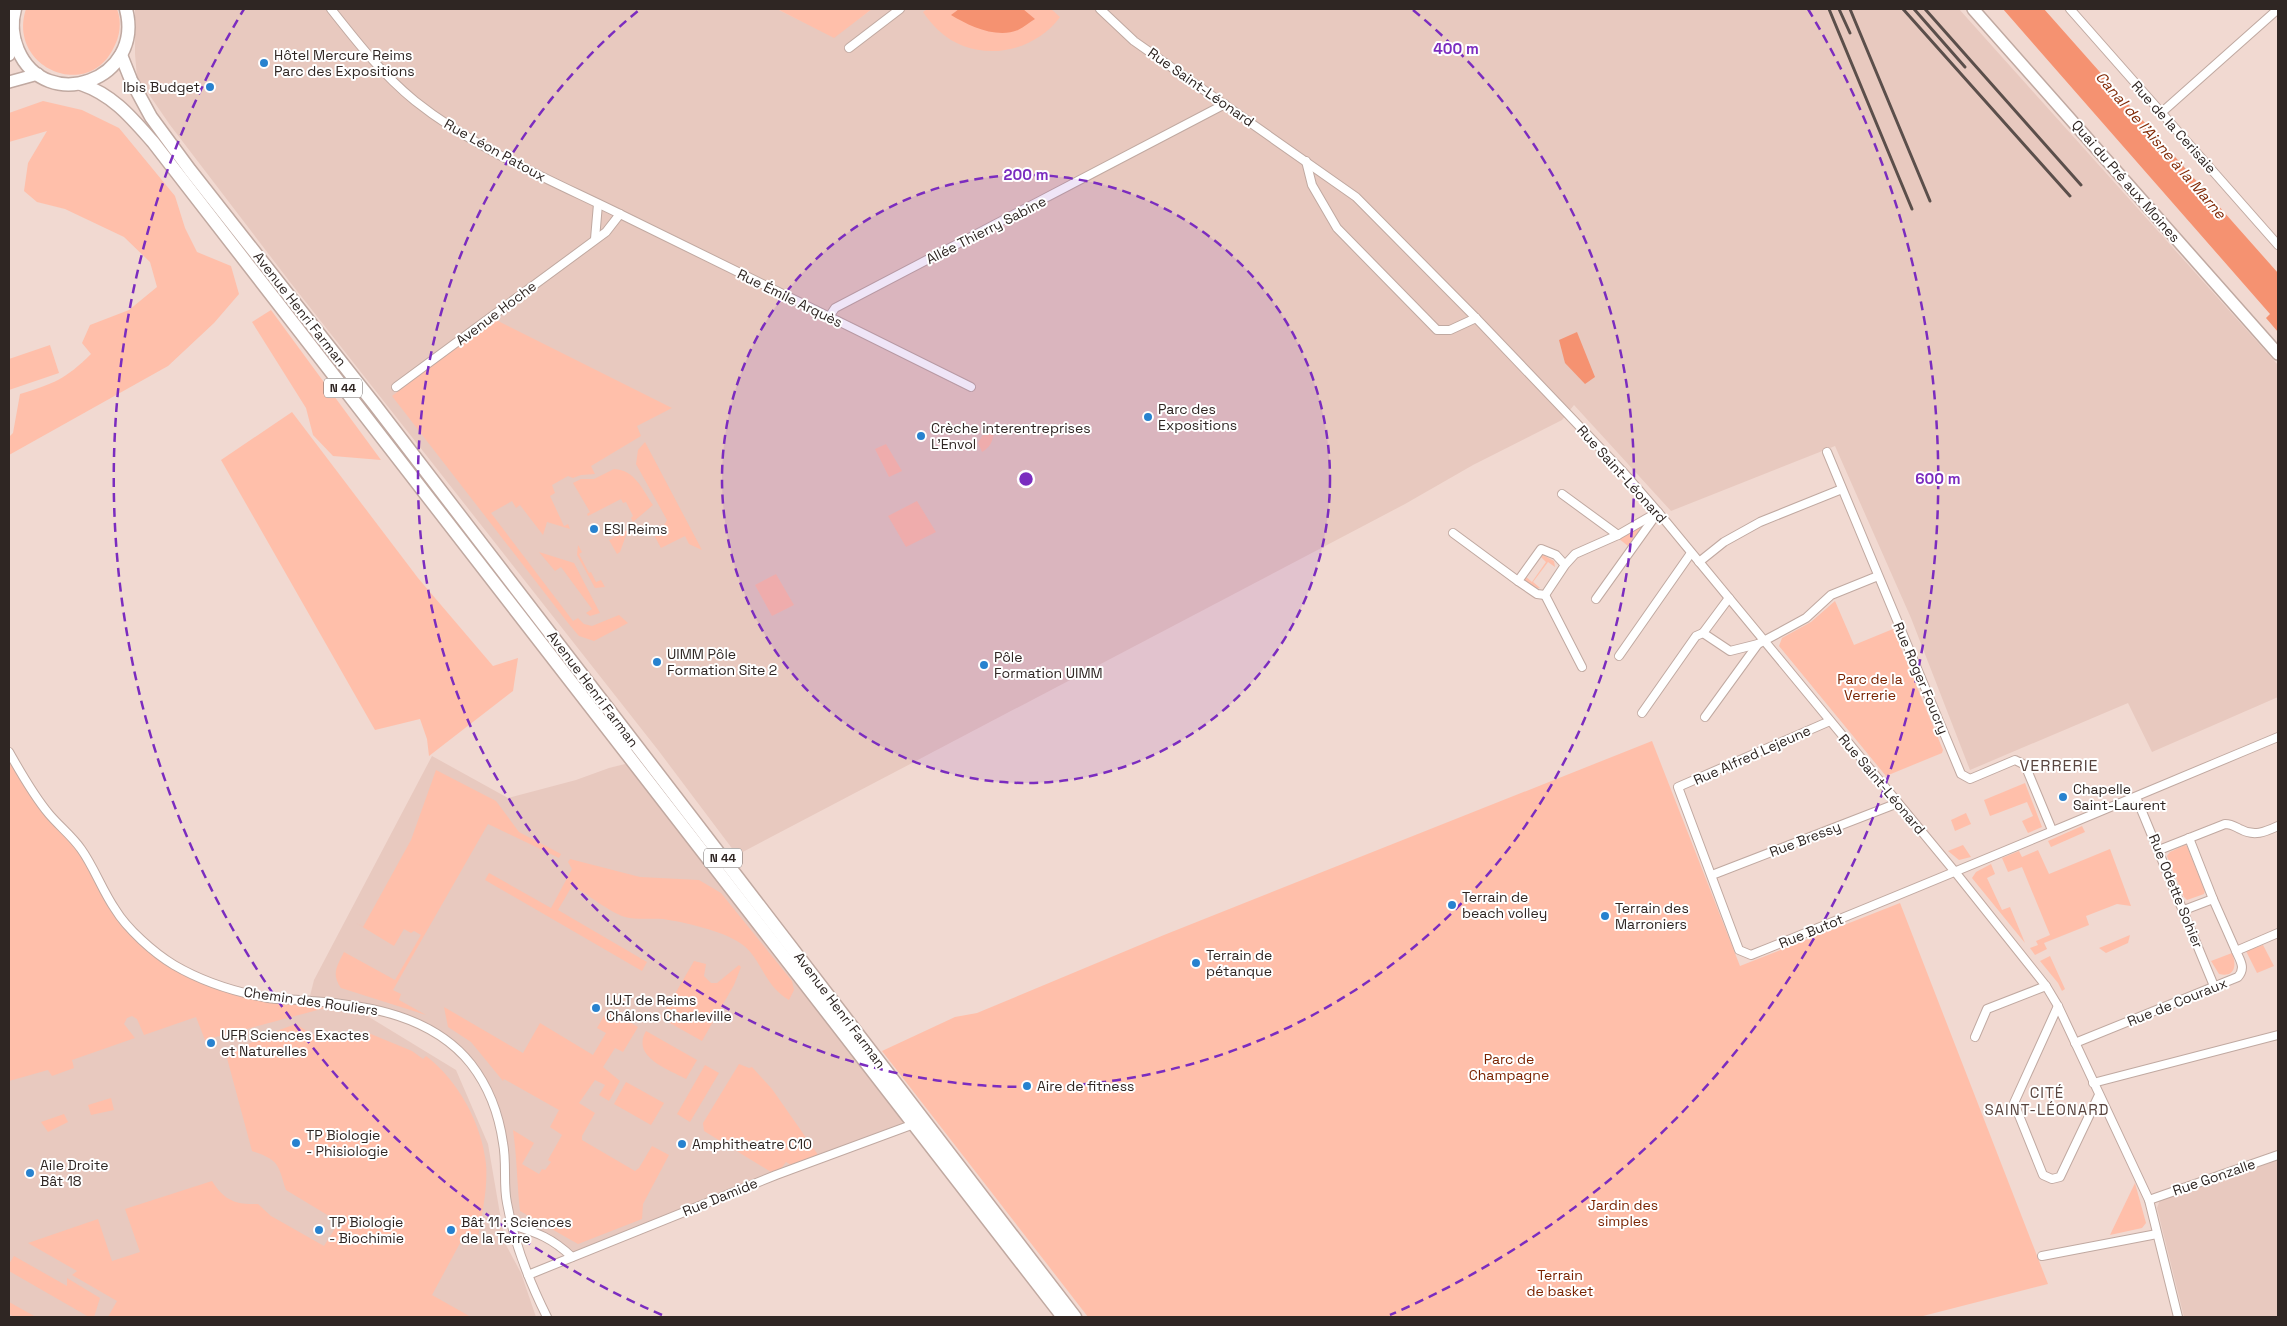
<svg xmlns="http://www.w3.org/2000/svg" width="2287" height="1326" font-family="'Space Grotesk',sans-serif">
<rect width="100%" height="100%" fill="#f1d9d1"/>
<g fill="#e8c9bf">
<path d="M135 9H777L834 37 872 9H1959L2278 365V697L2152 752 2128 703 1970 770 1911 618 1835 446 1671 511 1574 405 1562 420 1473 465 1405 504 737 855 658 750 290 282 170 125 137 77 135 54Z"/>
<path d="M9 755 115 910 156 952 204 979 255 995 309 1000 314 980 432 756 508 798 576 780 609 768 625 764 635 765 914 1124 572 1257 558 1243 512 1225 504 1144 493 1107 470 1062 420 1024 360 1007 369 1017 456 1070 488 1144 505 1243 521 1273 536 1317H9Z"/>
<path d="M2278 1159V1317H2184L2157 1208 2160 1200Z"/>
</g>
<g fill="#ffbfaa">
<path d="M26 9H117C122 22 120 37 113 49 86 102 7 66 26 9Z"/>
<path d="M777 9H872L834 38Z"/>
<path d="M927 9H1051L1060 17C1032 55 974 64 938 30 932 24 927 18 923 12Z"/>
<path d="M43 101 82 110 119 128 175 196 185 228 197 252 231 266 239 294 214 323 168 366 9 455V437L13 433 20 394C53 384 66 379 91 354L82 343 90 325 129 310 157 287 150 262 124 237 65 209 37 202 24 191 28 163 47 131 9 142V113Z"/>
<path d="M271 310 381 460 333 456 313 435 306 408 252 322Z"/>
<path d="M494 319 672 408 637 426 641 436 591 466 595 474 581 475 573 478 568 476 552 485 555 493 550 496 564 526 568 524 570 529 547 522 543 535 520 505 516 508 512 501 491 513 573 621 578 618 584 624 592 626 619 615 628 623 594 641 579 636 568 623 392 396Z"/>
<path d="M50 345 59 373 9 390V359Z"/>
<path d="M292 412 418 578 493 666 518 658 513 691 429 756 427 739 420 719 375 730 221 460Z"/>
<path d="M988 425 994 433C992 443 990 447 982 452L978 443Z"/>
<path d="M645 442 702 550 689 544 685 536 661 548 653 533 661 530 667 520 636 464 638 450Z"/>
<path d="M886 444 902 471 889 477 875 449Z"/>
<path d="M614 469C635 470 642 489 653 505L633 522 631 518 633 516 626 502 623 503 621 499 588 516 587 514 590 512 573 483 581 479H594Z"/>
<path d="M917 501 936 532 906 547 888 516Z"/>
<path d="M1643 525 1628 546 1618 538Z"/>
<path d="M628 530 620 552 617 554 609 540Z"/>
<path d="M578 545 582 552 579 554 589 573 591 572 596 582 601 580 605 587 595 588 577 555Z"/>
<path d="M539 552 574 563 600 613 590 616 586 613 592 609 561 567 555 571Z"/>
<path d="M1543 555 1554 561 1555 567 1548 562 1533 582 1540 588 1535 589 1524 582 1525 576 1532 582 1546 562 1540 556Z"/>
<path d="M776 574 794 605 772 616 755 585Z"/>
<path d="M1835 601 1854 645 1893 629 1943 750 1942 753 1886 776 1779 646 1782 638 1811 622Z"/>
<path d="M1652 741 1740 966 1900 903 2048 1284 1919 1317H1088L882 1051 955 1017 977 1013 1164 935Z"/>
<path d="M9 763 48 812 79 846 126 923 175 965 255 995 344 1003 205 1040 196 1017 144 1035 137 1019 132 1016 127 1018 124 1024 135 1038 72 1060 74 1068 52 1076 48 1070 9 1081Z"/>
<path d="M436 770 496 801 519 832 561 854 559 858 488 824 393 990 401 994 399 1000 426 1015 341 988C331 974 337 966 344 952L395 980 421 935 414 931 411 933 404 929 394 946 356 923 363 927 411 840Z"/>
<path d="M2025 783 2042 827 2028 833 2022 821 2033 816 2027 802 1990 816 1984 800Z"/>
<path d="M1966 813 1971 824 1955 831 1951 820Z"/>
<path d="M2082 826 2085 832 2051 847 2048 841Z"/>
<path d="M1963 845 1971 857 1959 860 1948 851Z"/>
<path d="M2185 845 2187 846 2205 891 2204 894 2187 900 2184 897 2167 856 2170 852Z"/>
<path d="M2110 849 2131 906 2117 904 2086 916 2089 925 2044 943 2047 949 2035 955 2030 948 2038 945 2036 941 2050 935 2022 867 2008 872 2002 858 2019 851 2022 857 2038 850 2049 874Z"/>
<path d="M570 859 640 877 699 880 721 893 792 981 794 990 789 1000C763 985 761 956 740 943 723 931 684 922 663 919 651 918 637 920 625 917 609 912 588 894 572 886L558 910 647 962 642 971 485 880 489 873 551 908 572 869 568 862Z"/>
<path d="M1991 864 1995 874 1987 878 2002 910 2010 907 2025 943 1972 878 1976 872Z"/>
<path d="M2130 935 2128 943 2106 953 2099 948Z"/>
<path d="M2263 945 2274 966 2257 973 2246 951Z"/>
<path d="M2232 953C2237 965 2235 978 2219 974L2211 961Z"/>
<path d="M2050 956 2065 989 2062 991 2058 983 2040 961Z"/>
<path d="M694 961 706 964 704 976 711 983H717L739 965 741 967 734 985 702 1041 661 1018Z"/>
<path d="M444 1007 523 1053 540 1023 593 1055 606 1033 597 1028 608 1009 638 1027 623 1052 615 1048 603 1067 620 1081 609 1101 599 1095 605 1085 595 1080 579 1103 595 1113 582 1136V1140L635 1171 639 1168 652 1146 669 1155 643 1204 642 1219 578 1244 520 1211C517 1184 517 1157 513 1130L534 1143 522 1164 539 1174 542 1169 545 1170 551 1162 548 1160 562 1135 550 1127 559 1110 504 1079 503 1081 471 1042 448 1027Z"/>
<path d="M296 1024C322 1041 336 1049 366 1032L412 1051 423 1059 426 1056C458 1080 482 1124 486 1164 488 1188 482 1213 478 1237L466 1232 432 1295 471 1317H108L117 1301 72 1275 77 1271 28 1243 98 1219 112 1261 140 1252 125 1209 212 1181C224 1200 235 1205 258 1204L271 1216 324 1246 339 1222 286 1190C278 1165 280 1160 252 1151L227 1058C249 1041 270 1033 296 1024Z"/>
<path d="M646 1031 697 1060 686 1079C668 1069 631 1057 646 1031Z"/>
<path d="M739 1064 749 1068 752 1067 772 1089 821 1159 795 1167 786 1162 776 1175 704 1131 703 1123Z"/>
<path d="M705 1065 719 1073 690 1122 677 1114Z"/>
<path d="M626 1082 664 1103 651 1125 614 1104Z"/>
<path d="M111 1098 114 1110 91 1115 88 1105Z"/>
<path d="M64 1114 68 1122 48 1132 41 1122Z"/>
<path d="M2135 1183 2146 1223 2142 1228 2110 1235Z"/>
<path d="M14 1256 67 1286V1278L100 1298 94 1317H89L9 1271V1264Z"/>
<path d="M9 1302 36 1317H14L9 1314Z"/>
</g>
<g fill="#f59271">
<path d="M959 9H1023L1035 19C1030 22 1024 27 1018 30 997 39 969 26 951 15Z"/>
<path d="M2003 9H2044L2278 273V332L2266 318 2270 314Z"/>
<path d="M1577 332 1595 377 1585 384 1565 363 1559 340Z"/>
</g>
<g fill="none" stroke-linecap="round" stroke-linejoin="round">
<g stroke="#c0a9a1" stroke-width="10">
<g id="street">
<path d="M331 9C357 42 382 74 415 101 475 149 553 181 622 215 738 272 855 329 971 387"/>
<path d="M1100 9 1134 41 1356 197 1476 318 1625 474 1658 512 1956 873 2046 986 2058 1006 2149 1200 2178 1317"/>
<path d="M2070 9 2278 245"/>
<path d="M849 48 900 9"/>
<path d="M2161 113 2278 9"/>
<path d="M1306 161 1312 185 1337 228 1437 330H1450L1476 318"/>
<path d="M595 239 598 204"/>
<path d="M829 317 835 308 1225 104"/>
<path d="M396 387 606 232 620 214"/>
<path d="M1827 452 1961 774 1970 779 2015 760 2025 765 2052 830"/>
<path d="M1562 494 1618 535"/>
<path d="M1453 533 1518 581"/>
<path d="M1699 562 1724 542 1760 522 1842 489"/>
<path d="M1565 565 1545 595 1537 594 1518 581 1541 549 1556 555 1565 565 1575 554 1618 535 1658 512"/>
<path d="M1545 595 1582 667"/>
<path d="M1729 598 1703 633 1730 651 1758 644 1773 636 1806 618 1831 595 1878 576"/>
<path d="M1596 599 1656 515"/>
<path d="M1619 656 1691 553"/>
<path d="M1642 713 1696 636 1703 633"/>
<path d="M1705 717 1758 644"/>
<path d="M1830 721 1678 787 1739 950 1751 955C1928 884 2103 810 2278 737"/>
<path d="M9 752C21 773 33 795 49 814 59 826 72 836 81 849 94 867 102 890 115 909 127 929 154 953 174 965 203 982 235 992 268 998 282 1000 296 999 311 1001 368 1005 433 1016 471 1064 488 1086 499 1115 503 1143 507 1163 503 1184 507 1203 514 1243 529 1281 547 1317"/>
<path d="M2136 797 2214 986"/>
<path d="M2189 838 2213 899 2236 951"/>
<path d="M2159 850 2225 824C2231 824 2234 826 2240 829 2254 837 2265 832 2278 826"/>
<path d="M1712 875 1898 803"/>
<path d="M2184 910 2213 899"/>
<path d="M2058 1006 2014 1103 2043 1175 2052 1179 2060 1177 2099 1095"/>
<path d="M1975 1037 1987 1009 2046 986"/>
<path d="M2075 1043 2238 977C2246 968 2240 960 2236 951L2278 933"/>
<path d="M2093 1083 2278 1035"/>
<path d="M2149 1200 2278 1155"/>
<path d="M512 1225C538 1233 552 1238 572 1257"/>
<path d="M2042 1256 2157 1234"/>
<path d="M528 1275 776 1175 914 1124"/>
</g>
</g>
<g stroke="#c0a9a1" stroke-width="14">
<g id="secondary">
<path d="M1973 9 2278 354"/>
<path d="M9 55 15 41"/>
<path d="M9 82 38 74"/>
</g>
</g>
<g stroke="#c0a9a1" stroke-width="15">
<g id="primary">
<path d="M15 9C11 23 12 36 18 50 46 115 145 80 126 9"/>
<path d="M121 55 131 80 151 117 190 170 375 405 1075 1317"/>
<path d="M81 84C113 95 131 117 153 142L1063 1317"/>
</g>
</g>
<use href="#street" stroke="#fff" stroke-width="8"/>
<use href="#secondary" stroke="#fff" stroke-width="11"/>
<use href="#primary" stroke="#fff" stroke-width="12"/>
<g stroke="#5b4f4b" stroke-width="3">
<path d="M1829 9 1912 209"/>
<path d="M1839 9 1850 33"/>
<path d="M1850 9 1930 201"/>
<path d="M1903 9 2070 196"/>
<path d="M1914 9 1965 67"/>
<path d="M1925 9 2081 185"/>
</g>
</g>
<circle cx="1026" cy="479" r="304" fill="#7b2cbf" fill-opacity=".12"/>
<g fill="none" stroke="#7b2cbf" stroke-width="2.5" stroke-dasharray="9 6">
<circle cx="1026" cy="479" r="304"/>
<path d="M1413 10A608 608 0 1 1 639 10"/>
<path d="M662 1315A912 912 0 0 1 244 9M1808 9A912 912 0 0 1 1390 1315"/>
</g>
<g fill="#2782cf" stroke="#fff" stroke-width="2">
<circle cx="264" cy="63" r="5"/>
<circle cx="210" cy="87" r="5"/>
<circle cx="1148" cy="417" r="5"/>
<circle cx="921" cy="436" r="5"/>
<circle cx="594" cy="529" r="5"/>
<circle cx="657" cy="662" r="5"/>
<circle cx="984" cy="665" r="5"/>
<circle cx="2063" cy="797" r="5"/>
<circle cx="1452" cy="905" r="5"/>
<circle cx="1605" cy="916" r="5"/>
<circle cx="1196" cy="963" r="5"/>
<circle cx="596" cy="1008" r="5"/>
<circle cx="211" cy="1043" r="5"/>
<circle cx="1027" cy="1086" r="5"/>
<circle cx="296" cy="1143" r="5"/>
<circle cx="682" cy="1144" r="5"/>
<circle cx="30" cy="1173" r="5"/>
<circle cx="319" cy="1230" r="5"/>
<circle cx="451" cy="1230" r="5"/>
</g>
<g text-anchor="middle" dominant-baseline="central" stroke-width="4" stroke-linejoin="round" paint-order="stroke">
<g fill="#fff" stroke="#6d6765" stroke-width="1">
<rect x="324" y="378.5" width="38" height="19" rx="4"/>
<rect x="704" y="848.5" width="38" height="19" rx="4"/>
</g>
<g font-size="12" font-weight="bold" fill="#2f2623">
<text x="343" y="388">N 44</text>
<text x="723" y="858">N 44</text>
</g>
<g font-size="14" fill="#2f2623" stroke="#fff" text-anchor="start">
<text x="274" y="55">Hôtel Mercure Reims<tspan x="274" dy="16">Parc des Expositions</tspan></text>
<text x="200" y="87" text-anchor="end">Ibis Budget</text>
<text x="1158" y="409">Parc des<tspan x="1158" dy="16">Expositions</tspan></text>
<text x="931" y="428">Crèche interentreprises<tspan x="931" dy="16">L'Envol</tspan></text>
<text x="604" y="529">ESI Reims</text>
<text x="667" y="654">UIMM Pôle<tspan x="667" dy="16">Formation Site 2</tspan></text>
<text x="994" y="657">Pôle<tspan x="994" dy="16">Formation UIMM</tspan></text>
<text x="2073" y="789">Chapelle<tspan x="2073" dy="16">Saint-Laurent</tspan></text>
<text x="1462" y="897">Terrain de<tspan x="1462" dy="16">beach volley</tspan></text>
<text x="1615" y="908">Terrain des<tspan x="1615" dy="16">Marroniers</tspan></text>
<text x="1206" y="955">Terrain de<tspan x="1206" dy="16">pétanque</tspan></text>
<text x="606" y="1000">I.U.T de Reims<tspan x="606" dy="16">Châlons Charleville</tspan></text>
<text x="221" y="1035">UFR Sciences Exactes<tspan x="221" dy="16">et Naturelles</tspan></text>
<text x="1037" y="1086">Aire de fitness</text>
<text x="306" y="1135">TP Biologie<tspan x="306" dy="16">- Phisiologie</tspan></text>
<text x="692" y="1144">Amphitheatre C10</text>
<text x="40" y="1165">Aile Droite<tspan x="40" dy="16">Bât 18</tspan></text>
<text x="329" y="1222">TP Biologie<tspan x="329" dy="16">- Biochimie</tspan></text>
<text x="461" y="1222">Bât 11 : Sciences<tspan x="461" dy="16">de la Terre</tspan></text>
</g>
<g font-size="14" fill="#2f2623" stroke="#fff">
<text transform="translate(1201 87) rotate(35)">Rue Saint-Léonard</text>
<text transform="translate(2174 127) rotate(48)">Rue de la Cerisaie</text>
<text transform="translate(495 150) rotate(29)">Rue Léon Patoux</text>
<text transform="translate(2126 181) rotate(49)">Quai du Pré aux Moines</text>
<text transform="translate(986 230) rotate(-27)">Allée Thierry Sabine</text>
<text transform="translate(790 298) rotate(26)">Rue Émile Arquès</text>
<text transform="translate(300 309) rotate(52)">Avenue Henri Farman</text>
<text transform="translate(496 313) rotate(-37)">Avenue Hoche</text>
<text transform="translate(1622 474) rotate(48)">Rue Saint-Léonard</text>
<text transform="translate(1921 678) rotate(67)">Rue Roger Foucry</text>
<text transform="translate(593 689) rotate(53)">Avenue Henri Farman</text>
<text transform="translate(1752 755) rotate(-24)">Rue Alfred Lejeune</text>
<text transform="translate(1882 784) rotate(50)">Rue Saint-Léonard</text>
<text transform="translate(1805 839) rotate(-21)">Rue Bressy</text>
<text transform="translate(2176 891) rotate(68)">Rue Odette Sohier</text>
<text transform="translate(1811 931) rotate(-22)">Rue Butot</text>
<text transform="translate(311 1001) rotate(8)">Chemin des Rouliers</text>
<text transform="translate(2177 1002) rotate(-22)">Rue de Couraux</text>
<text transform="translate(840 1010) rotate(53)">Avenue Henri Farman</text>
<text transform="translate(2214 1177) rotate(-19)">Rue Gonzalle</text>
<text transform="translate(720 1197) rotate(-22)">Rue Damide</text>
</g>
<g font-size="14" fill="#7a2300" stroke="#fff">
<text x="1870" y="679">Parc de la<tspan x="1870" dy="16">Verrerie</tspan></text>
<text x="1509" y="1059">Parc de<tspan x="1509" dy="16">Champagne</tspan></text>
<text x="1623" y="1205">Jardin des<tspan x="1623" dy="16">simples</tspan></text>
<text x="1560" y="1275">Terrain<tspan x="1560" dy="16">de basket</tspan></text>
</g>
<g font-size="15" font-style="italic" fill="#812a07" stroke="#fff">
<text transform="translate(2161 145) rotate(49)">Canal de l'Aisne à la Marne</text>
</g>
<g font-size="15" letter-spacing="1" fill="#59453f" stroke="#fff">
<text x="2047" y="1092">CITÉ<tspan x="2047" dy="17">SAINT-LÉONARD</tspan></text>
</g>
<g font-size="16" letter-spacing="1" fill="#59453f" stroke="#fff">
<text x="2059" y="765">VERRERIE</text>
</g>
</g>
<circle cx="1026" cy="479" r="8" fill="#7b2cbf" stroke="#fff" stroke-width="2.5"/>
<g font-size="15" text-anchor="middle" font-weight="bold" fill="#7b2cbf" stroke="#fff" stroke-width="4" stroke-linejoin="round" paint-order="stroke">
<text x="1456" y="54">400 m</text>
<text x="1026" y="180">200 m</text>
<text x="1938" y="484">600 m</text>
</g>
<rect width="2287" height="1326" fill="none" stroke="#2f2623" stroke-width="20"/>
</svg>
